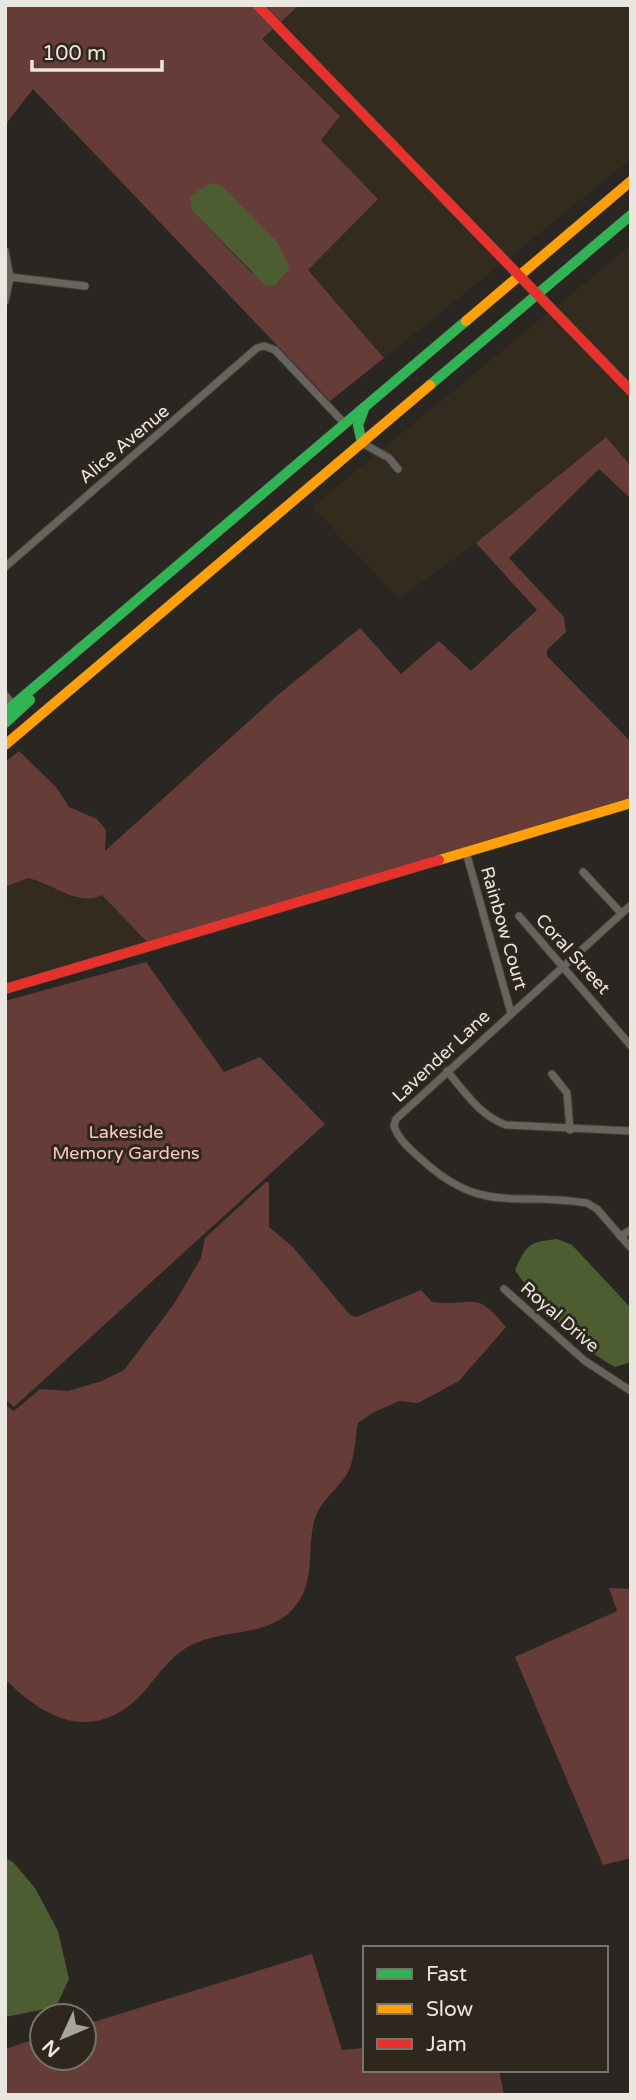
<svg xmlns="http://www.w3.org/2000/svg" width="636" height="2100" font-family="'Varela Round',sans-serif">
<rect width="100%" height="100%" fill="#2a2622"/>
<g fill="#342b1f">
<path d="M299 5H631V159L509 258 281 22Z"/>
<path d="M273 29 501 264 384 358 308 270 377 198 321 140 340 116 262 38Z"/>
<path d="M631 245V384L556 307Z"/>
<path d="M548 313 631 398V466L606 437 476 543 399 599 312 507Z"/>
<path d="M28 878 74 898 102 895 148 943 5 984V887Z"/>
</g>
<g fill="#653c38" fill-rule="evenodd">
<path d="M5 5H250L273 29 262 39 340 116 321 140 378 199 308 270 384 358 330 401 33 89 5 125ZM192 211 278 243 253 274Z"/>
<path d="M264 5H299L281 22Z"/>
<path d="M606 437 631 466V499L599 469 509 558 564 617 566 632 547 650V656L631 742V798L148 943 102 895C78 907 53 884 28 878L5 887V762L19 751 57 788 69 807 97 819 106 830 105 851 279 694 360 628 401 674 439 641 471 671 537 610 476 543Z"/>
<path d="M146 962 224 1072 260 1057 325 1124 14 1407 5 1399V1001Z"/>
<path d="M266 1182H269V1227L292 1246 350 1315 356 1317 421 1290 432 1302C476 1307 474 1288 506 1327L459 1381 418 1403 399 1401 372 1413 358 1423C355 1437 355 1457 349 1470 339 1490 320 1499 314 1522 307 1549 315 1580 297 1604 271 1640 222 1626 186 1648 168 1659 156 1678 142 1694 95 1743 46 1721 5 1679V1405L14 1411 40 1389 68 1391 102 1381 124 1370 174 1304 201 1258 205 1238Z"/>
<path d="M609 1588 631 1589V1858L603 1865 515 1657 617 1611Z"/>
<path d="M312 1954 342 2050 365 2048V2070H499L504 2095H5V2049L42 2037V2058H84V2025Z"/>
</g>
<g fill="#4c5e31">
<path d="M210 183 221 185 278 243 290 268 275 285 266 286 192 211 190 196Z"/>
<path d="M557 1239 572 1245 631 1308V1362L615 1367C580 1349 537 1304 515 1270 526 1245 529 1242 557 1239Z"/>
<path d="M5 1858 13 1862 35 1888 58 1931 69 1979 56 2007 5 2017Z"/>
</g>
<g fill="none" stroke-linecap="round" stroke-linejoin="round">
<g stroke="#44413d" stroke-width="9">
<g id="street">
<path d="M5 251 10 277 5 301"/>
<path d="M10 277 85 286"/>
<path d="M362 443 389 458 398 469"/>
<path d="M5 567 257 348 264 346 275 350 345 424"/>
<path d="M5 695 14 705"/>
<path d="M466 852 511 1013"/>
<path d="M583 872 621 913"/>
<path d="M631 905 396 1119 394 1126C398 1139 411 1150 421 1159 483 1216 515 1191 587 1203L597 1209 631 1248"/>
<path d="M519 916 631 1046"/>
<path d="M447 1071C464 1091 480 1116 506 1125L631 1131"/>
<path d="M552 1074 567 1093 570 1130"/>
<path d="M620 1236 631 1230"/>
<path d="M504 1289 585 1361 631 1391"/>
</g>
</g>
<g stroke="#44413d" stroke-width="11">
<g id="fast">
<path d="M430 385 631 215"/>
<path d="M362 443 358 425 364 409"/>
<path d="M5 712 466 321"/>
<path d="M5 723 30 700"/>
</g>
</g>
<g stroke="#44413d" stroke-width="11">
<g id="slow">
<path d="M466 321 631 181"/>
<path d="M5 745 430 385"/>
<path d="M439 860 631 803"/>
</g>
</g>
<g stroke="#44413d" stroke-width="11">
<g id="jam">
<path d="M257 5 537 294"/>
<path d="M537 294 631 391"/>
<path d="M5 989 439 860"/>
</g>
</g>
<use href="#street" stroke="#66645d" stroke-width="7"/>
<use href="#fast" stroke="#30b455" stroke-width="10"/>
<use href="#slow" stroke="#ff9f0a" stroke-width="10"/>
<use href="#jam" stroke="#e5322d" stroke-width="10"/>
</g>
<g text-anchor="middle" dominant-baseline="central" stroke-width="6" stroke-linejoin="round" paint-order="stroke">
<g font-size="18" fill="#eae6e0" stroke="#2e271e">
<text transform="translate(124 444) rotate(-40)">Alice Avenue</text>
<text transform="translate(504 928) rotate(74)">Rainbow Court</text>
<text transform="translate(573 954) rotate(48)">Coral Street</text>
<text transform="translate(441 1056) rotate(-43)">Lavender Lane</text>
<text transform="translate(560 1317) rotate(41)">Royal Drive</text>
</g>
<g font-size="18" fill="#fdc6c1" stroke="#2e271e">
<text x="126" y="1132">Lakeside<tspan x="126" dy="21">Memory Gardens</tspan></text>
</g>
</g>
<rect width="636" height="2100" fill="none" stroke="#eae6e0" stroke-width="14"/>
<rect x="363" y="1946" width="245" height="126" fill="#2e271e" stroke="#79736c" stroke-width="2"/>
<rect x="377" y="1969" width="35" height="10" fill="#30b455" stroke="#79736c" stroke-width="2"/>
<text x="426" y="1981" font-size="21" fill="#eae6e0">Fast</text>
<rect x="377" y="2004" width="35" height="10" fill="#ff9f0a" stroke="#79736c" stroke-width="2"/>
<text x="426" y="2016" font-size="21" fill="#eae6e0">Slow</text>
<rect x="377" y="2039" width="35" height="10" fill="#e5322d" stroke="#79736c" stroke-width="2"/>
<text x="426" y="2051" font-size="21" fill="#eae6e0">Jam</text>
<g transform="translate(63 2037) rotate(226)"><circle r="33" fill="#2e271e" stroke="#79736c" stroke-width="2"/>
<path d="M0-5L12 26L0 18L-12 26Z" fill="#a7a39e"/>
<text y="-10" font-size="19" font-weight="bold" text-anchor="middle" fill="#eae6e0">N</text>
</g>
<path d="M32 60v10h130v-10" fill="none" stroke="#eae6e0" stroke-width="3.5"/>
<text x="42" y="60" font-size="21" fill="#eae6e0" stroke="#2e271e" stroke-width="5" paint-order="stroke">100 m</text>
</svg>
